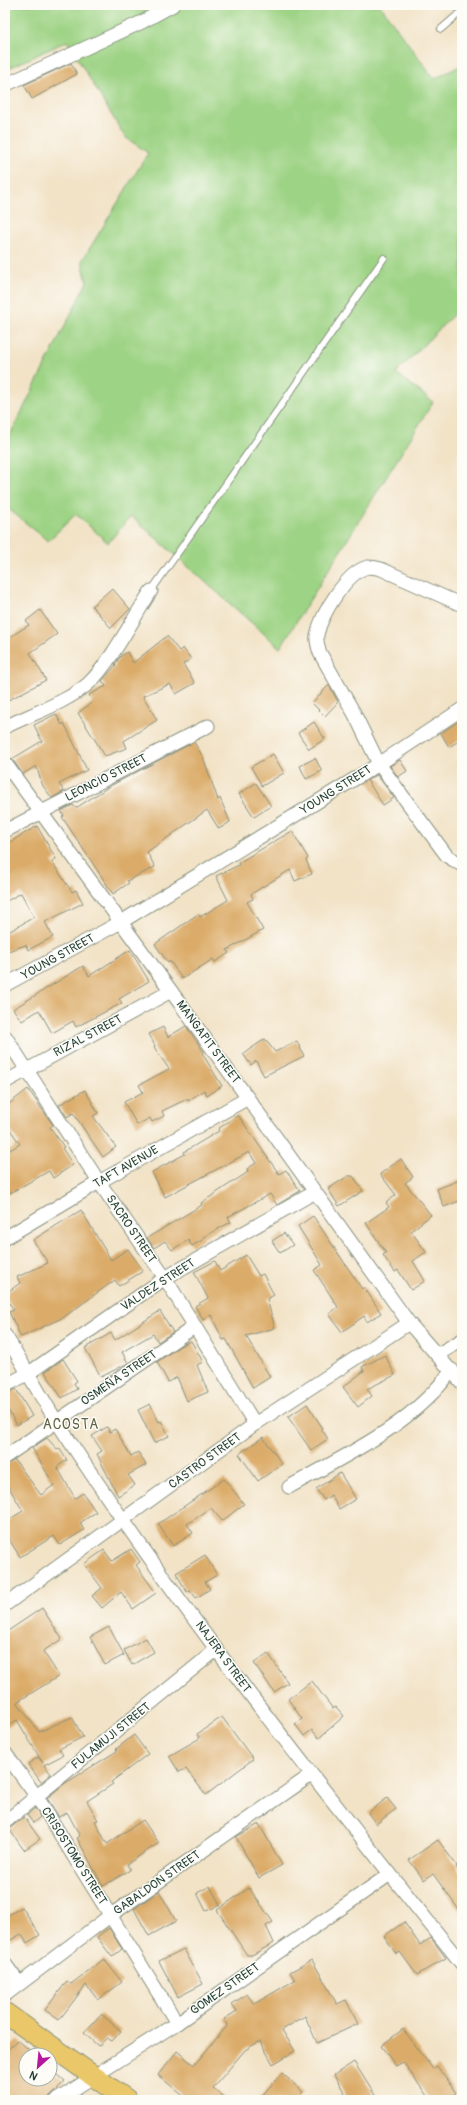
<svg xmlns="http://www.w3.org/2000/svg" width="467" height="2105" font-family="Pangolin,sans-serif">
<rect width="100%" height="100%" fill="#fdfcf7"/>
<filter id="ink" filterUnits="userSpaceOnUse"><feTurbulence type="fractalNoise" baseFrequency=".025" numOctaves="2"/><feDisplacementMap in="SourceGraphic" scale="8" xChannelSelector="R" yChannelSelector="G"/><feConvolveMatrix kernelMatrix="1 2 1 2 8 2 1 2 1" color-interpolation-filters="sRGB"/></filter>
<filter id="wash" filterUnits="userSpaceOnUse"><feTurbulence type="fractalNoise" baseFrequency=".012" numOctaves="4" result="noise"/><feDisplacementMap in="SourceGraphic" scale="16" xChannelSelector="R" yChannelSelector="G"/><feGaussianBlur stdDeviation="0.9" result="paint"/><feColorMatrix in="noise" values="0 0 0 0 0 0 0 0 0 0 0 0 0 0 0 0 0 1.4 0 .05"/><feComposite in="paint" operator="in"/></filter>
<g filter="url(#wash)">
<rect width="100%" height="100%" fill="#f2e3c7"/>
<path fill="#9dd384" stroke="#5e885c" d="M5 5H380L434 79 462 65V306L396 373 433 402 280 648 131 516 108 543 76 514 48 541 5 506V445L87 282 82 261 148 153 125 137 67 41 5 70Z"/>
<g id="blocks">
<g fill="#dbac69">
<path d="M71 63 77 74 32 99 24 85Z"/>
<path d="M112 588 130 609 111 628 92 606Z"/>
<path d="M40 610 57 634 30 653 46 680 5 702V640L29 625 26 621Z"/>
<path d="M167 636 179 651 183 648 191 659 183 664 195 683 176 694 170 684 143 696 157 720 124 741 127 748 105 756 78 713 93 702 89 695 106 686 102 681 116 665 115 664 121 656 127 652 133 663Z"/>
<path d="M329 685 338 702 325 716 312 703Z"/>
<path d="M56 714 62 725 64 723 87 770 59 784 64 791 52 798 43 786 36 766 23 774 12 759 42 741 34 725Z"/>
<path d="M462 719V739L449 747 441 733Z"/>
<path d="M314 722 325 739 309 749 298 733Z"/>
<path d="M194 742 203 757 218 800 220 798 230 822 219 829 207 810 147 852 155 867 127 881 129 883 113 894 62 817 64 816 61 811 73 805 76 808 110 786Z"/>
<path d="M273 754 284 773 262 786 251 767Z"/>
<path d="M315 758 322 771 306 779 300 766Z"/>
<path d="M400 760 407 771 398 777 390 766Z"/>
<path d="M377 775 394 798 383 805 367 780Z"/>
<path d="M256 783 271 806 254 817 239 794Z"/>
<path d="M37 826 56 859 52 862 72 892 76 890 83 903 45 922 53 937 28 950 26 945 5 952V934L34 917 21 893 5 902V875L10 872 5 862V845Z"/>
<path d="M292 831 308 858 306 860 312 874 295 881 290 870 251 894 253 899 247 902 263 930 227 950 229 953 215 962 213 959 182 979 170 961 168 963 155 944 198 914 200 917 228 900 216 876 239 865 238 863Z"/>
<path d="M130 950 149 981 119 999 122 1003 76 1027 73 1021 52 1033 39 1010 22 1021 13 1009 83 966 89 976Z"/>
<path d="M186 1026 204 1052 202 1053 222 1086 207 1095 204 1090 188 1101 187 1099 162 1111 164 1116 152 1122 150 1118 137 1125 124 1102 143 1092 139 1085 169 1069 154 1047 155 1046 149 1034 163 1027 168 1037Z"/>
<path d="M265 1039 275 1052 297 1041 304 1056 264 1076 256 1061 251 1065 243 1054Z"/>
<path d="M28 1089 53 1125 50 1127 64 1147 62 1148 73 1165 53 1178 49 1171 5 1196V1153L20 1144 5 1122V1107Z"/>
<path d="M85 1090 98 1113 93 1116 116 1147 103 1157 73 1113 67 1117 59 1105Z"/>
<path d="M238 1115 279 1174 286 1170 300 1191 277 1205 270 1194 228 1217 231 1222 203 1237 204 1239 192 1246 188 1240 172 1250 165 1241 154 1248 147 1238 202 1205 201 1203 248 1172 247 1169 256 1163 249 1152 165 1197 152 1172 185 1154 184 1152 219 1131 218 1129Z"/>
<path d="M401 1159 413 1177 405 1183 431 1215 411 1231 426 1252 413 1261 425 1281 411 1290 398 1270 395 1272 383 1255 386 1253 366 1223 389 1207 386 1203 396 1195 380 1174Z"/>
<path d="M348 1176H353L363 1191 339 1206 328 1189Z"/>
<path d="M462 1179V1200L444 1207 437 1189Z"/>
<path d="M81 1210 111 1260 128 1249 143 1271 119 1286 115 1280 64 1317 21 1337 9 1312 14 1310 5 1297V1294L20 1283 17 1277 48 1263 33 1240Z"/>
<path d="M313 1216 362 1289 364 1287 381 1313 367 1322 364 1316 342 1332 329 1314 338 1307 314 1270 322 1265 298 1226Z"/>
<path d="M284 1233 293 1245 280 1253 272 1241Z"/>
<path d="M246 1255 259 1276 263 1274 274 1295 267 1299 275 1328 246 1336 270 1377 253 1388 226 1339 223 1340 211 1315 203 1320 195 1306 208 1298 194 1272 215 1261 220 1271Z"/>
<path d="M160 1311 173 1332 158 1342 153 1334 122 1352 128 1363 101 1377 85 1348 111 1333 115 1340Z"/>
<path d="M191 1341 203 1362 197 1365 208 1392 187 1401 177 1377 168 1382 157 1362 180 1346Z"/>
<path d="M385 1355 395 1375 367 1389 372 1396 358 1407 343 1387 364 1371 362 1367Z"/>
<path d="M63 1359 77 1381 74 1383 77 1389 62 1398 45 1372Z"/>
<path d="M16 1389 32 1416 17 1425 5 1405V1394Z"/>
<path d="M150 1404 159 1422 161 1421 169 1436 154 1443 138 1410Z"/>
<path d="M307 1404 322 1427 321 1428 328 1439 311 1450 288 1417Z"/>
<path d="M107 1427 110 1432 115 1429 131 1456 138 1452 146 1465 128 1475 135 1485 118 1496 97 1454 102 1451 92 1436Z"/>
<path d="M263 1437 282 1464 258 1481 239 1454Z"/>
<path d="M47 1438 57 1449 59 1448 67 1460 57 1467 75 1498 83 1493 96 1512 80 1523 84 1530 60 1545 54 1536 20 1557 5 1533V1522L23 1511 5 1481V1465L15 1460 41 1495 54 1485 32 1448Z"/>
<path d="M340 1473 356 1499 339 1509 331 1495 324 1500 316 1489Z"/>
<path d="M224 1479 244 1504 222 1521 211 1508 187 1524 193 1533 173 1546 158 1524Z"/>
<path d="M131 1549 140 1562 136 1565 156 1593 133 1609 121 1592 102 1608 92 1596 102 1588 84 1564 104 1550 112 1561Z"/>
<path d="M205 1555 217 1575 205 1582 210 1589 196 1598 190 1590 187 1592 176 1573Z"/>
<path d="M42 1608 62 1639 43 1651 59 1676 17 1702 39 1732 72 1717 83 1737 59 1749 63 1755 44 1765 51 1774 41 1782 28 1764 38 1757 43 1763 17 1720 5 1728V1633Z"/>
<path d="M109 1627 124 1655 105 1665 90 1637Z"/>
<path d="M146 1638 154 1652 132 1665 124 1650Z"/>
<path d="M268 1653 288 1683 274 1692 254 1663Z"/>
<path d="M312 1681 333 1709 336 1707 344 1716 319 1738 312 1730 304 1736 295 1724 302 1719 288 1699Z"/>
<path d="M222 1717 253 1759 206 1795 186 1769 179 1772 169 1756 200 1738 197 1734Z"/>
<path d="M134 1735 148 1754 111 1782 113 1784 87 1801 98 1820 95 1821 107 1844 143 1820 159 1843 127 1864 130 1870 103 1886 77 1838 80 1836 67 1812 59 1817 47 1798 64 1784 117 1751 116 1749Z"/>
<path d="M387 1798 396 1809 376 1824 368 1813Z"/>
<path d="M35 1808 40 1817 33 1823 27 1815Z"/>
<path d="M24 1817 40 1839 24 1850 9 1829Z"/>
<path d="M259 1824 282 1865 259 1878 236 1837Z"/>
<path d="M438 1840 457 1866 456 1867 462 1876V1914L433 1874 424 1880 409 1860Z"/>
<path d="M210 1886 220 1905 206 1911 197 1893Z"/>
<path d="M249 1888 273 1922 266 1926 274 1943 252 1955H247L217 1910Z"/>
<path d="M159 1891 176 1921 149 1936 134 1909Z"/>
<path d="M22 1907 40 1935 27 1943 21 1934 11 1940 5 1930V1917Z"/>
<path d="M404 1922 420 1945 431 1938 446 1958 417 1975 400 1952 396 1954 384 1936Z"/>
<path d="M109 1928 122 1949 112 1957 97 1937Z"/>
<path d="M184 1949 203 1984 178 1997 159 1961Z"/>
<path d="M104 1959 122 1982 98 2000 86 1985 59 2020 45 2010 67 1981 71 1984Z"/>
<path d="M312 1960 337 2004 346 2000 358 2024 317 2043 305 2016 282 2030 295 2051 273 2064 260 2041 245 2050 213 2088 228 2100H188L158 2075 177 2051 194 2065 228 2025 224 2019 237 2011 232 2004 247 1994 254 2004 295 1980 290 1972Z"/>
<path d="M101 2014 121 2031 112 2041 107 2038 98 2046 84 2033Z"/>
<path d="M403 2029 433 2069 437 2066 456 2093 447 2100H430L403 2062 396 2066 381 2046Z"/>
<path d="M18 2040 35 2055H26V2079H50V2068L65 2081 46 2100H5V2052Z"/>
<path d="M354 2062 378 2100H349L334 2075Z"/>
<path d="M282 2073 303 2092 295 2100H258Z"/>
</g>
</g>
</g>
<g filter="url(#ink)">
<use href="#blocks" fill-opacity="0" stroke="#88907e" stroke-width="1"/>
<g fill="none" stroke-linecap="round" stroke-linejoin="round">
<g stroke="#88907e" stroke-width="8">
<g id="service">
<path d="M441 29 462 11"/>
<path d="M151 591 384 258"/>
</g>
</g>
<g stroke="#88907e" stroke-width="15">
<g id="minor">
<path d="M5 85 142 22 173 5"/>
<path d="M462 709 379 764 447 856 462 865"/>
<path d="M5 727C31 714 68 702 89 683 111 662 134 617 151 591"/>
<path d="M5 763 171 991 409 1323 437 1355 462 1340"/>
<path d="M5 831 208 726"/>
<path d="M5 985 121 922 379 764 354 713 320 653C318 647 316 641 317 635 321 615 347 571 368 567 372 567 377 568 381 569L462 605"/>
<path d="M5 1036 99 1182 165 1278 255 1424"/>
<path d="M5 1082 171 991"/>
<path d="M5 1238 99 1182 248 1098"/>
<path d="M5 1335C23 1363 39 1394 57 1422 180 1611 321 1788 462 1964"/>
<path d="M437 1355 462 1383"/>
<path d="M5 1386 29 1373 165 1278 315 1192"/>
<path d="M5 1457 194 1327"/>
<path d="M289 1487C348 1454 412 1425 452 1370"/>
<path d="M5 1605 255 1424 409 1323"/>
<path d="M5 1753 37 1797 177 2023"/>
<path d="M5 1822 216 1650"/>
<path d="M5 1964 19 1983"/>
<path d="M5 1995 111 1915 311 1775"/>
<path d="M57 2100 177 2023 390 1874"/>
</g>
</g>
<g stroke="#88907e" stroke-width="22">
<path id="primary" d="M5 2013 127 2100"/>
</g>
<use href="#service" stroke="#fff" stroke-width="6"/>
<use href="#minor" stroke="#fff" stroke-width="13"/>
<use href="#primary" stroke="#eac769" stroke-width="20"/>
</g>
</g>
<g text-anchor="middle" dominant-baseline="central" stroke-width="3" stroke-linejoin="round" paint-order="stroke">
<g font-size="12" fill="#1f3d34" stroke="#fdfcf7">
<text transform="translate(106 778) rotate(-27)">LEONCIO STREET</text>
<text transform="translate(336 790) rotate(-32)">YOUNG STREET</text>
<text transform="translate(58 957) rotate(-29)">YOUNG STREET</text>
<text transform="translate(88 1036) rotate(-28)">RIZAL STREET</text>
<text transform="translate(208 1042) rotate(54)">MANGAPIT STREET</text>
<text transform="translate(126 1167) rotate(-30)">TAFT AVENUE</text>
<text transform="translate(131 1229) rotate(56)">SACRO STREET</text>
<text transform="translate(158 1285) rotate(-33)">VALDEZ STREET</text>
<text transform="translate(119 1378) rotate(-34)">OSMEÑA STREET</text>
<text transform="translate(205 1461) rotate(-36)">CASTRO STREET</text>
<text transform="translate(223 1657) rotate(54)">NAJERA STREET</text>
<text transform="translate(111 1736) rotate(-39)">FULAMUJI STREET</text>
<text transform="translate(74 1856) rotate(58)">CRISOSTOMO STREET</text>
<text transform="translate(157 1883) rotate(-35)">GABALDON STREET</text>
<text transform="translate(225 1989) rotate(-35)">GOMEZ STREET</text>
</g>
<g font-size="14" letter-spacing="1" fill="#616447" stroke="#fdfcf7">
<text x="71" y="1424">ACOSTA</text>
</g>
</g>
<rect width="467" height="2105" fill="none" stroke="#fdfcf7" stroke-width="20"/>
<g transform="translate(38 2067) rotate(207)"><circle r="19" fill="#fdfcf7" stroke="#a4b0a9"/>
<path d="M0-3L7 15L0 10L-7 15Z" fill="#b5179e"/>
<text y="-6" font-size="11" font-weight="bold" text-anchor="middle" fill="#1f3d34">N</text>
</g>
</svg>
